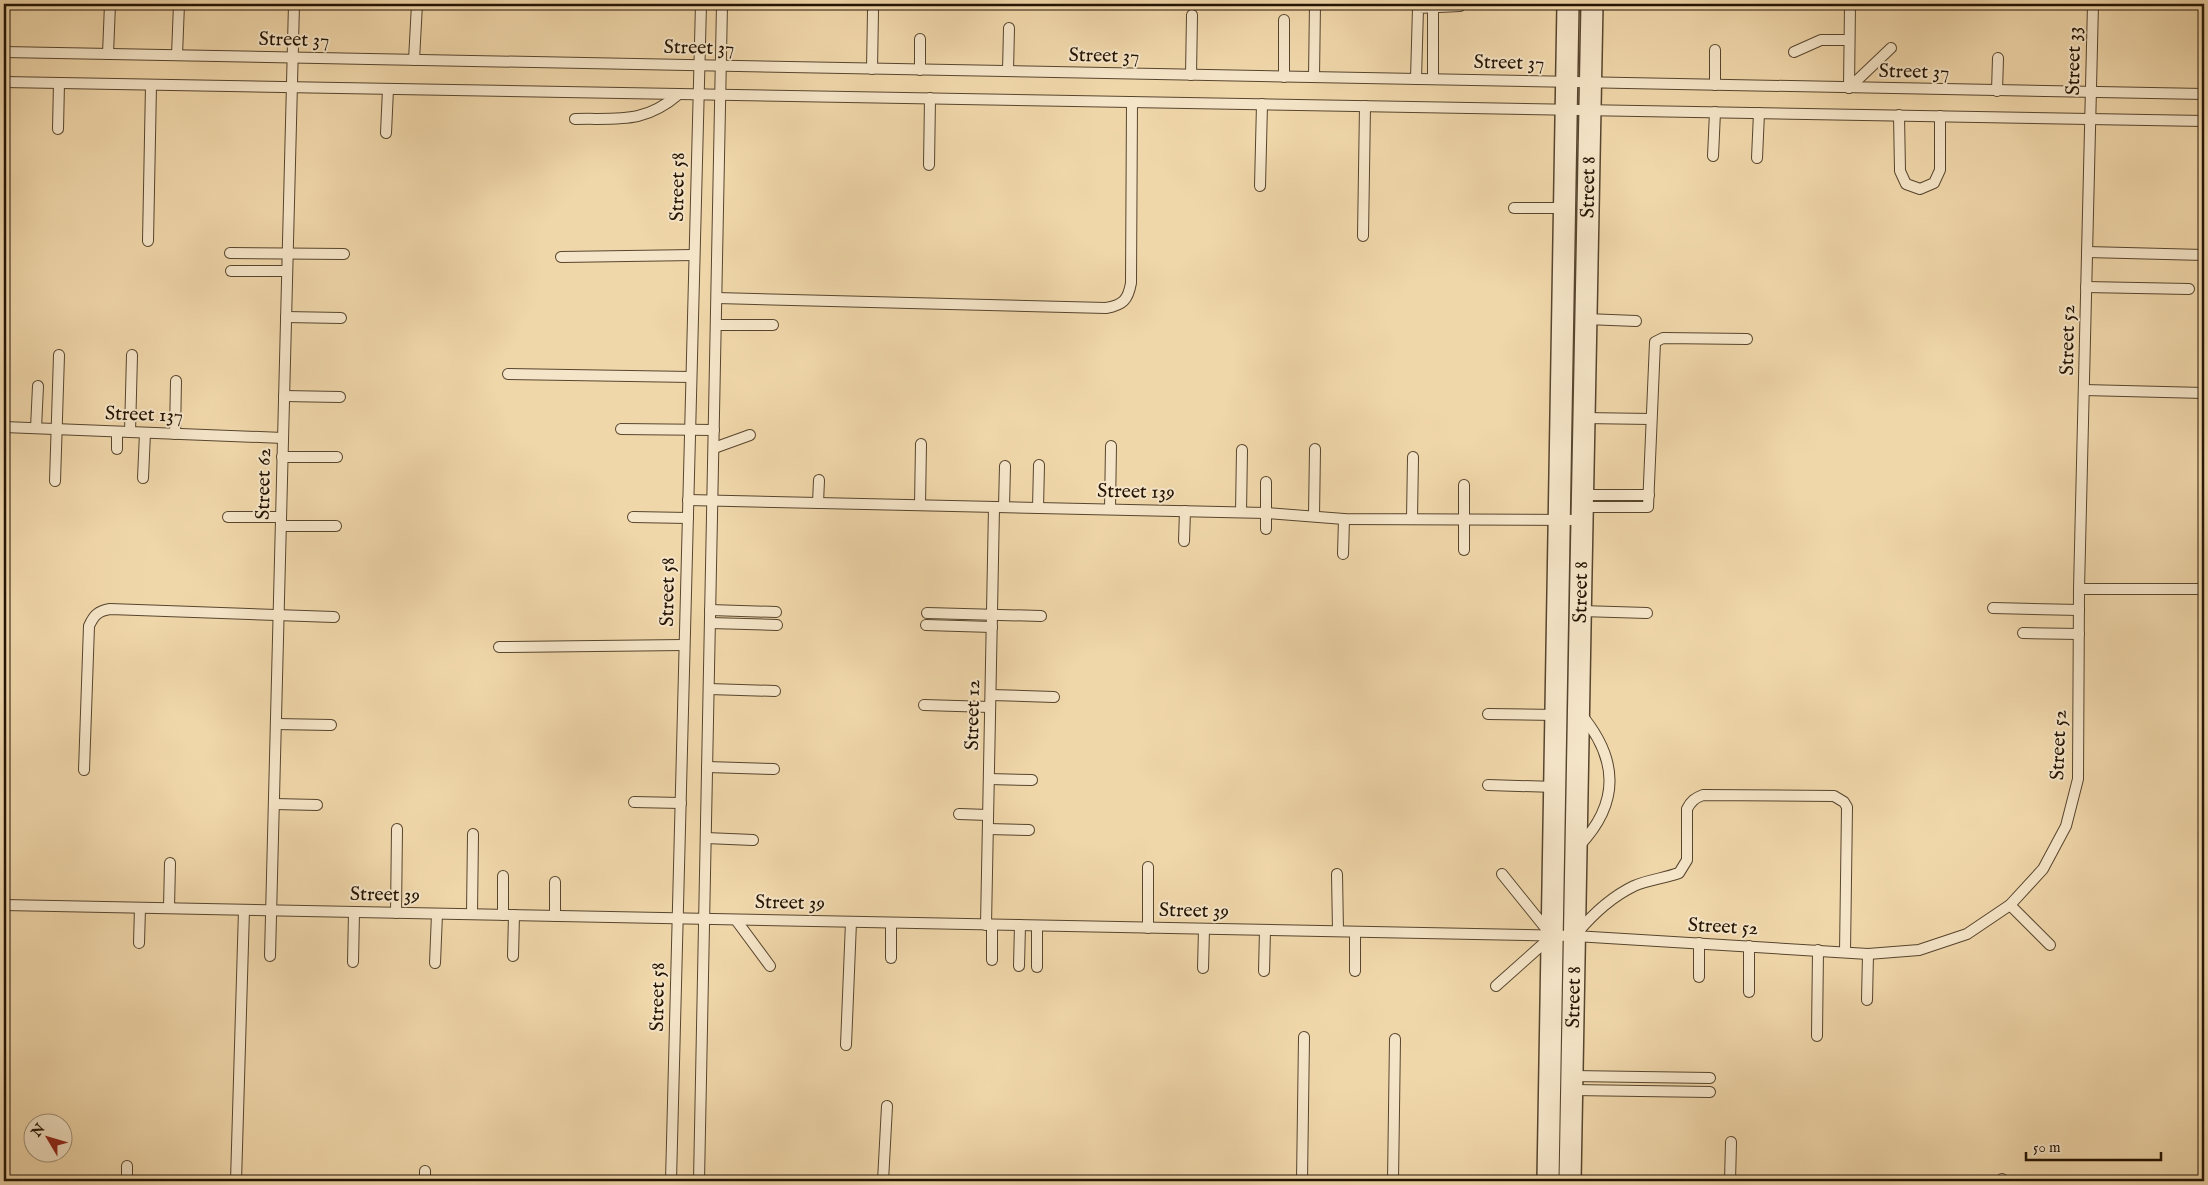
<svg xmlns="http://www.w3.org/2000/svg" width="2208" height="1185" font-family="'IM FELL English',serif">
<rect width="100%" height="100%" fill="#f0d7aa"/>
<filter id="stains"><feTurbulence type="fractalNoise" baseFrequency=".004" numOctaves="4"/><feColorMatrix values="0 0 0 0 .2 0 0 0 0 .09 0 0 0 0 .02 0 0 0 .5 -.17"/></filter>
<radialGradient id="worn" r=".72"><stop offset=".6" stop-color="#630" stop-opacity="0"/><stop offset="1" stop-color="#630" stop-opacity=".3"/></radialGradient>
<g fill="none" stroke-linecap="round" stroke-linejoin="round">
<g stroke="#57452e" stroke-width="12">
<g id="service">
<path d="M4 52 2204 94"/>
<path d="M1794 52 1821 40H1849"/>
<path d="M108 54 110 4"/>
<path d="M177 55 179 4"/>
<path d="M414 60 417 4"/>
<path d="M872 69 873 11"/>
<path d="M920 70V39"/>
<path d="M1008 71 1009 28"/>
<path d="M1191 75 1192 15"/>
<path d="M1284 77V20"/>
<path d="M1314 77 1315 4"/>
<path d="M1416 79 1418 8 1460 6"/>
<path d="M1433 79V6"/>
<path d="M4 82 2204 121"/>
<path d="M1715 85V50"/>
<path d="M1849 88 1850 4"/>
<path d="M1849 88 1891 48"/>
<path d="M1997 91 1998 58"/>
<path d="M1899 115 1900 171 1906 184 1920 189 1934 183 1940 170V116"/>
<path d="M575 119C619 118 644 124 679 94"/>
<path d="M58 129 59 83"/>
<path d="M386 133 388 89"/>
<path d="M1713 156 1715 112"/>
<path d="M1757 158 1759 113"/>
<path d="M929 165 930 98"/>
<path d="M1260 186 1262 104"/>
<path d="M1514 208H1564"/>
<path d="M1363 236 1365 106"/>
<path d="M148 241 151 85"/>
<path d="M2087 252 2204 255"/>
<path d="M230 253 344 254"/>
<path d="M561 257 694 255"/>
<path d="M231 271H287"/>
<path d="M2086 287 2189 289"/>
<path d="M717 298 1106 308C1123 305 1128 300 1131 283L1132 102"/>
<path d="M286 317 341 318"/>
<path d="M1586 319 1636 321"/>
<path d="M716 325H773"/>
<path d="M508 374 691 377"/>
<path d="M2084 390 2204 393"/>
<path d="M284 396 340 397"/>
<path d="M1584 418 1651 419"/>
<path d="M4 427 283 438"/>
<path d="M36 428 38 386"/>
<path d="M621 429 714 430"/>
<path d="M130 432 132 355"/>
<path d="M175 434 176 381"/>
<path d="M714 448 750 435"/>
<path d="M117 449V432"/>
<path d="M282 457H337"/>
<path d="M143 478 145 433"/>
<path d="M55 481 59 355"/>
<path d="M1583 495H1649"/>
<path d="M688 500 1266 513 1344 519 1582 520"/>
<path d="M818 503 819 480"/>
<path d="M920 505 921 444"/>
<path d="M1004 507 1005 466"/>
<path d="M1582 507H1648L1655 342 1663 338 1747 339"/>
<path d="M1038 508 1039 465"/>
<path d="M1110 509 1111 446"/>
<path d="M1241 512 1242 450"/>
<path d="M1314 516 1315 449"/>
<path d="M228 517H281"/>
<path d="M633 517 688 518"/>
<path d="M1412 519 1413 457"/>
<path d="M281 526H336"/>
<path d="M1266 529V482"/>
<path d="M1184 541 1185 511"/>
<path d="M1464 550V485"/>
<path d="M1343 554 1344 519"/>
<path d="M2079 589H2204"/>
<path d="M1993 608 2079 610"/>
<path d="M710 610 776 612"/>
<path d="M1581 611 1647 613"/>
<path d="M927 613 1041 616"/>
<path d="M710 623 777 625"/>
<path d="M926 625 992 627"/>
<path d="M2023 633 2079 634"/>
<path d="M499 647 684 645"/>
<path d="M709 689 775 691"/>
<path d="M991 695 1054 697"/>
<path d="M924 705 990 707"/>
<path d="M1488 714 1556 715"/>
<path d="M276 724 331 725"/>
<path d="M707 767 774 769"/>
<path d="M84 770 89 626C94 615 98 611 110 609L334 617"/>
<path d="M989 779 1032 780"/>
<path d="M1488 785 1555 787"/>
<path d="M634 802 681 803"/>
<path d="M274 804 317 805"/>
<path d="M959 814 988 815"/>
<path d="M988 829 1029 830"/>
<path d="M706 838 753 840"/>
<path d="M1579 846C1621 802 1618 758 1580 713"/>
<path d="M1337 874 1338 931"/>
<path d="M4 905 1575 936 1868 954 1919 950 1967 934 2010 905 2043 869 2066 826 2078 779 2079 589 2093 4"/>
<path d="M2010 905 2050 945"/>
<path d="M169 908 170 863"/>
<path d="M396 913 397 829"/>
<path d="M472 914 473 834"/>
<path d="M503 915V876"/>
<path d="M555 916V882"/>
<path d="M736 920 770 966"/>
<path d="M986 925 994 507"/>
<path d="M1148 928V867"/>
<path d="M1577 933C1593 914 1611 897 1634 886 1648 880 1665 878 1679 873L1687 860V809C1691 801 1695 798 1703 795L1834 796 1844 802 1847 807 1845 952"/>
<path d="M139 943 140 908"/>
<path d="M270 956 294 4"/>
<path d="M513 956 514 915"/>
<path d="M891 958V923"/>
<path d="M992 960V925"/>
<path d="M353 962 354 912"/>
<path d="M435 963 437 914"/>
<path d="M1019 966 1020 925"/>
<path d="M1037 967V926"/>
<path d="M1203 968 1204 929"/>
<path d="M1264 971 1265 930"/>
<path d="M1355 971V932"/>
<path d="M1699 977V943"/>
<path d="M1496 986 1552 936 1502 874"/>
<path d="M1749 992V946"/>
<path d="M1867 1000 1868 954"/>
<path d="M1817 1036 1818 950"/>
<path d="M846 1045 851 922"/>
<path d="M1572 1076 1710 1078"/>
<path d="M1572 1090 1710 1092"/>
<path d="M2002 1179V1181"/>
<path d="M127 1181V1166"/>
<path d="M236 1181 244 910"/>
<path d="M425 1181V1171"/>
<path d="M671 1181 701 4"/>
<path d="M699 1181 722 4"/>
<path d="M883 1181 887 1106"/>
<path d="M1302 1181 1304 1037"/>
<path d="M1393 1181 1395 1039"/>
<path d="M1730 1181 1731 1142"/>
</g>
</g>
<g stroke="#57452e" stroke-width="24">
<g id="minor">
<path d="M1548 1181 1568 4"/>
<path id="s1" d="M1570 1181C1578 789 1583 396 1592 4"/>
</g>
</g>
<use href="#service" stroke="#f5e5c8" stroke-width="10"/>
<use href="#minor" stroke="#f5e5c8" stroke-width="21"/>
</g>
<g text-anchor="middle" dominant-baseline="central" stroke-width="4" stroke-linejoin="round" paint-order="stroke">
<g font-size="20" fill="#241404" stroke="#f5e5c8">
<text transform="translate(294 40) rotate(1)">Street 37</text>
<text transform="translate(699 48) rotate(1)">Street 37</text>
<text transform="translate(1104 56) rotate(1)">Street 37</text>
<text transform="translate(2074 61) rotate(-89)">Street 33</text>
<text transform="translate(1509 63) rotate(1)">Street 37</text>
<text transform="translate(1914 72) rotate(1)">Street 37</text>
<text transform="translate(678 187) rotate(-89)">Street 58</text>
<text stroke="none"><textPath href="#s1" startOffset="994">Street 8</textPath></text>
<text transform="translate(2068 340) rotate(-89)">Street 52</text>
<text transform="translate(144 415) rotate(2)">Street 137</text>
<text transform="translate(264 484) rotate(-89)">Street 62</text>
<text transform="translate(1136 492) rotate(1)">Street 139</text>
<text transform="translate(668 592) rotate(-89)">Street 58</text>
<text stroke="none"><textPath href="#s1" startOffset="589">Street 8</textPath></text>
<text transform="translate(973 715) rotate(-89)">Street 12</text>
<text transform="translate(2059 745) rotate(-88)">Street 52</text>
<text transform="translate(385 895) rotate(1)">Street 39</text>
<text transform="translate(790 903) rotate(1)">Street 39</text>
<text transform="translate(1194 911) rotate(1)">Street 39</text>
<text transform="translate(1723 927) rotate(3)">Street 52</text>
<text transform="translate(658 997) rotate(-89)">Street 58</text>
<text stroke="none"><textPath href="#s1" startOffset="184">Street 8</textPath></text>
</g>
</g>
<rect width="2208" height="1185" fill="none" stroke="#f0d7aa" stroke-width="20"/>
<rect x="5" y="5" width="2198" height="1175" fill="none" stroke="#241404" stroke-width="2.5"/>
<rect x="10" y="10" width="2188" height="1165" fill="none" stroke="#241404"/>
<g transform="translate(48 1138) rotate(308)"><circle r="24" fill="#f5e5c8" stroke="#a1917a"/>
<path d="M0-4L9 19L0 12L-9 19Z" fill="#8f2418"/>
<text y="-8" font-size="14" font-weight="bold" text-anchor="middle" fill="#241404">N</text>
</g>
<path d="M2026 1152v8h135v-8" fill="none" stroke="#241404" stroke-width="2.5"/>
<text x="2033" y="1152" font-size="15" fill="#241404" stroke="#f5e5c8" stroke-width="4" paint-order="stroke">50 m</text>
<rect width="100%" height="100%" filter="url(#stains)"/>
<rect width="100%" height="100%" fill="url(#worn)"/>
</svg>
